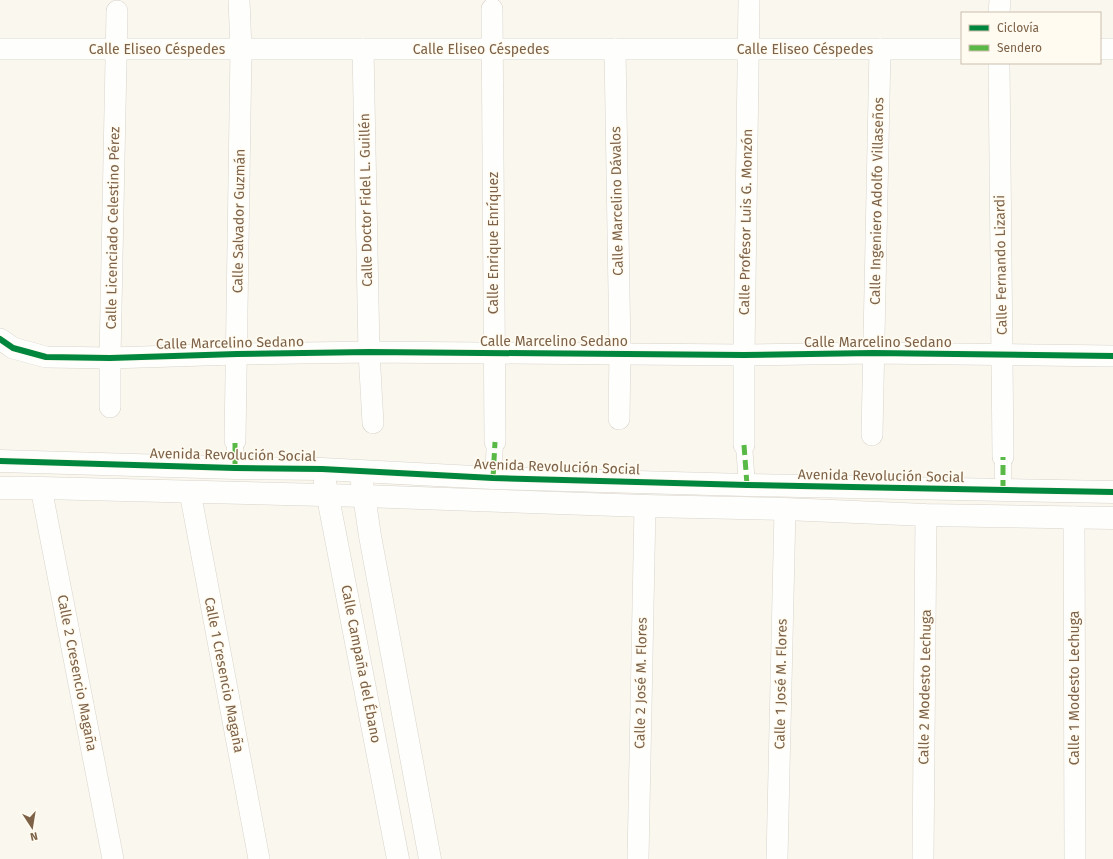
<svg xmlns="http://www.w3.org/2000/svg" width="1113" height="859" font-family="'Fira Sans',sans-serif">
<rect width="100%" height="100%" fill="#faf7ee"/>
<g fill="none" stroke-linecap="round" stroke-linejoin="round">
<g stroke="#d9d4cc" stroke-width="17">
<g id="pedestrian">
<path d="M744 445 747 485"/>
<path d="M235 468V441"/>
<path d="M493 478 495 442"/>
<path d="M1003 490V457"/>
</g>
</g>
<g stroke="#d9d4cc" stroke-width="22">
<g id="minor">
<path d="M492 9 495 442"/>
<path d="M999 13 1000 0"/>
<path d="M0 49H962"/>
<path d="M363 49 369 352 373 423"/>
<path d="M615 49 620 353 619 419"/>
<path d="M1100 49H1113"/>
<path d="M999 63 1003 457"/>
<path d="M0 339 13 348 46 357 110 358 237 354 369 352 744 355 873 353 1113 356"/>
<path d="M110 407V358L117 11"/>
<path d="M872 435 880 49"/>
<path d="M235 441 241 49 239 0"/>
<path d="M744 445V355L749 0"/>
<path d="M41 488 113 859"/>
<path d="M190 492 259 859"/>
<path d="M1074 517 1075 859"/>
<path d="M638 859 645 506"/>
<path d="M777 859 785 509"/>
<path d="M923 859 926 515"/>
</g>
</g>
<g stroke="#d9d4cc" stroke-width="23">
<g id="tertiary">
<path d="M0 461 235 468 322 469 493 478 747 485 1113 492"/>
<path d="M325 482 398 859"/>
<path d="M362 482 370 536 430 859"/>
<path d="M0 488H41L363 496 645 506 785 509 926 515 1113 518"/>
</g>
</g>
<use href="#pedestrian" stroke="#fefefc" stroke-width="16"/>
<use href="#minor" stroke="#fefefc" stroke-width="21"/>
<use href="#tertiary" stroke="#fefefc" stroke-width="22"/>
<g stroke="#58b947" stroke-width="5" stroke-dasharray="10 5" stroke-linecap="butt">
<path d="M744 445 747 485"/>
<path d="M235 468V441"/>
<path d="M493 478 495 442"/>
<path d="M1003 490V457"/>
</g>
<g stroke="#fffbf1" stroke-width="8">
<g id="cycleway">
<path d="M0 339 13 348 46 357 110 358 237 354 369 352 744 355 873 353 1113 356"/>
<path d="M0 461 235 468 322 469 493 478 747 485 1113 492"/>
</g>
</g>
<use href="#cycleway" stroke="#00873e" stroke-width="6"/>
</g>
<g text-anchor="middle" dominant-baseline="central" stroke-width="3" stroke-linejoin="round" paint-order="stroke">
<g font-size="14" fill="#7d6248" stroke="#fffbf1">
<text x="157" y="49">Calle Eliseo Céspedes</text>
<text x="481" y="49">Calle Eliseo Céspedes</text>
<text x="805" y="49">Calle Eliseo Céspedes</text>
<text transform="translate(366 200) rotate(-91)">Calle Doctor Fidel L. Guillén</text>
<text transform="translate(617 201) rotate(-91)">Calle Marcelino Dávalos</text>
<text transform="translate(877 201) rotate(-89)">Calle Ingeniero Adolfo Villaseños</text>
<text transform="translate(239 221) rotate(-89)">Calle Salvador Guzmán</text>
<text transform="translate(746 222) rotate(-89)">Calle Profesor Luis G. Monzón</text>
<text transform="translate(113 228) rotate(-89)">Calle Licenciado Celestino Pérez</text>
<text transform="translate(493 243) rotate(-90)">Calle Enrique Enríquez</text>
<text transform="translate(1001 265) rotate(-91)">Calle Fernando Lizardi</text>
<text x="554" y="341">Calle Marcelino Sedano</text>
<text x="878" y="342">Calle Marcelino Sedano</text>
<text transform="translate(230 343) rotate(-1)">Calle Marcelino Sedano</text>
<text transform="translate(233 455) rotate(1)">Avenida Revolución Social</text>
<text transform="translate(557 467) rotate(2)">Avenida Revolución Social</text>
<text transform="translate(881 476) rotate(1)">Avenida Revolución Social</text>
<text transform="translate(361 664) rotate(79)">Calle Campaña del Ébano</text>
<text transform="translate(77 673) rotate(79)">Calle 2 Cresencio Magaña</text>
<text transform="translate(224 675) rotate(79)">Calle 1 Cresencio Magaña</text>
<text transform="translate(641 683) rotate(-89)">Calle 2 José M. Flores</text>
<text transform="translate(781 684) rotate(-89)">Calle 1 José M. Flores</text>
<text transform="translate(925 687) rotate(-89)">Calle 2 Modesto Lechuga</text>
<text transform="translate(1074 688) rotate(-90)">Calle 1 Modesto Lechuga</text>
</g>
</g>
<rect x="961" y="12" width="140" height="52" fill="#fffbf1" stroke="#cbbead"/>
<rect x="969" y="25" width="20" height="6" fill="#00873e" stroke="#cbbead"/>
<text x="997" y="32" font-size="12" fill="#7d6248">Ciclovía</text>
<rect x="969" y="45" width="20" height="6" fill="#58b947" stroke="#cbbead"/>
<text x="997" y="52" font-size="12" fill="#7d6248">Sendero</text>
<g transform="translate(32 827) rotate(168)" stroke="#fffbf1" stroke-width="3" paint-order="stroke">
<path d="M0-3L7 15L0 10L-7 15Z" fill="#7d6248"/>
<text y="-6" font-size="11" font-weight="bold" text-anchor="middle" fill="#7d6248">N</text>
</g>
</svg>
